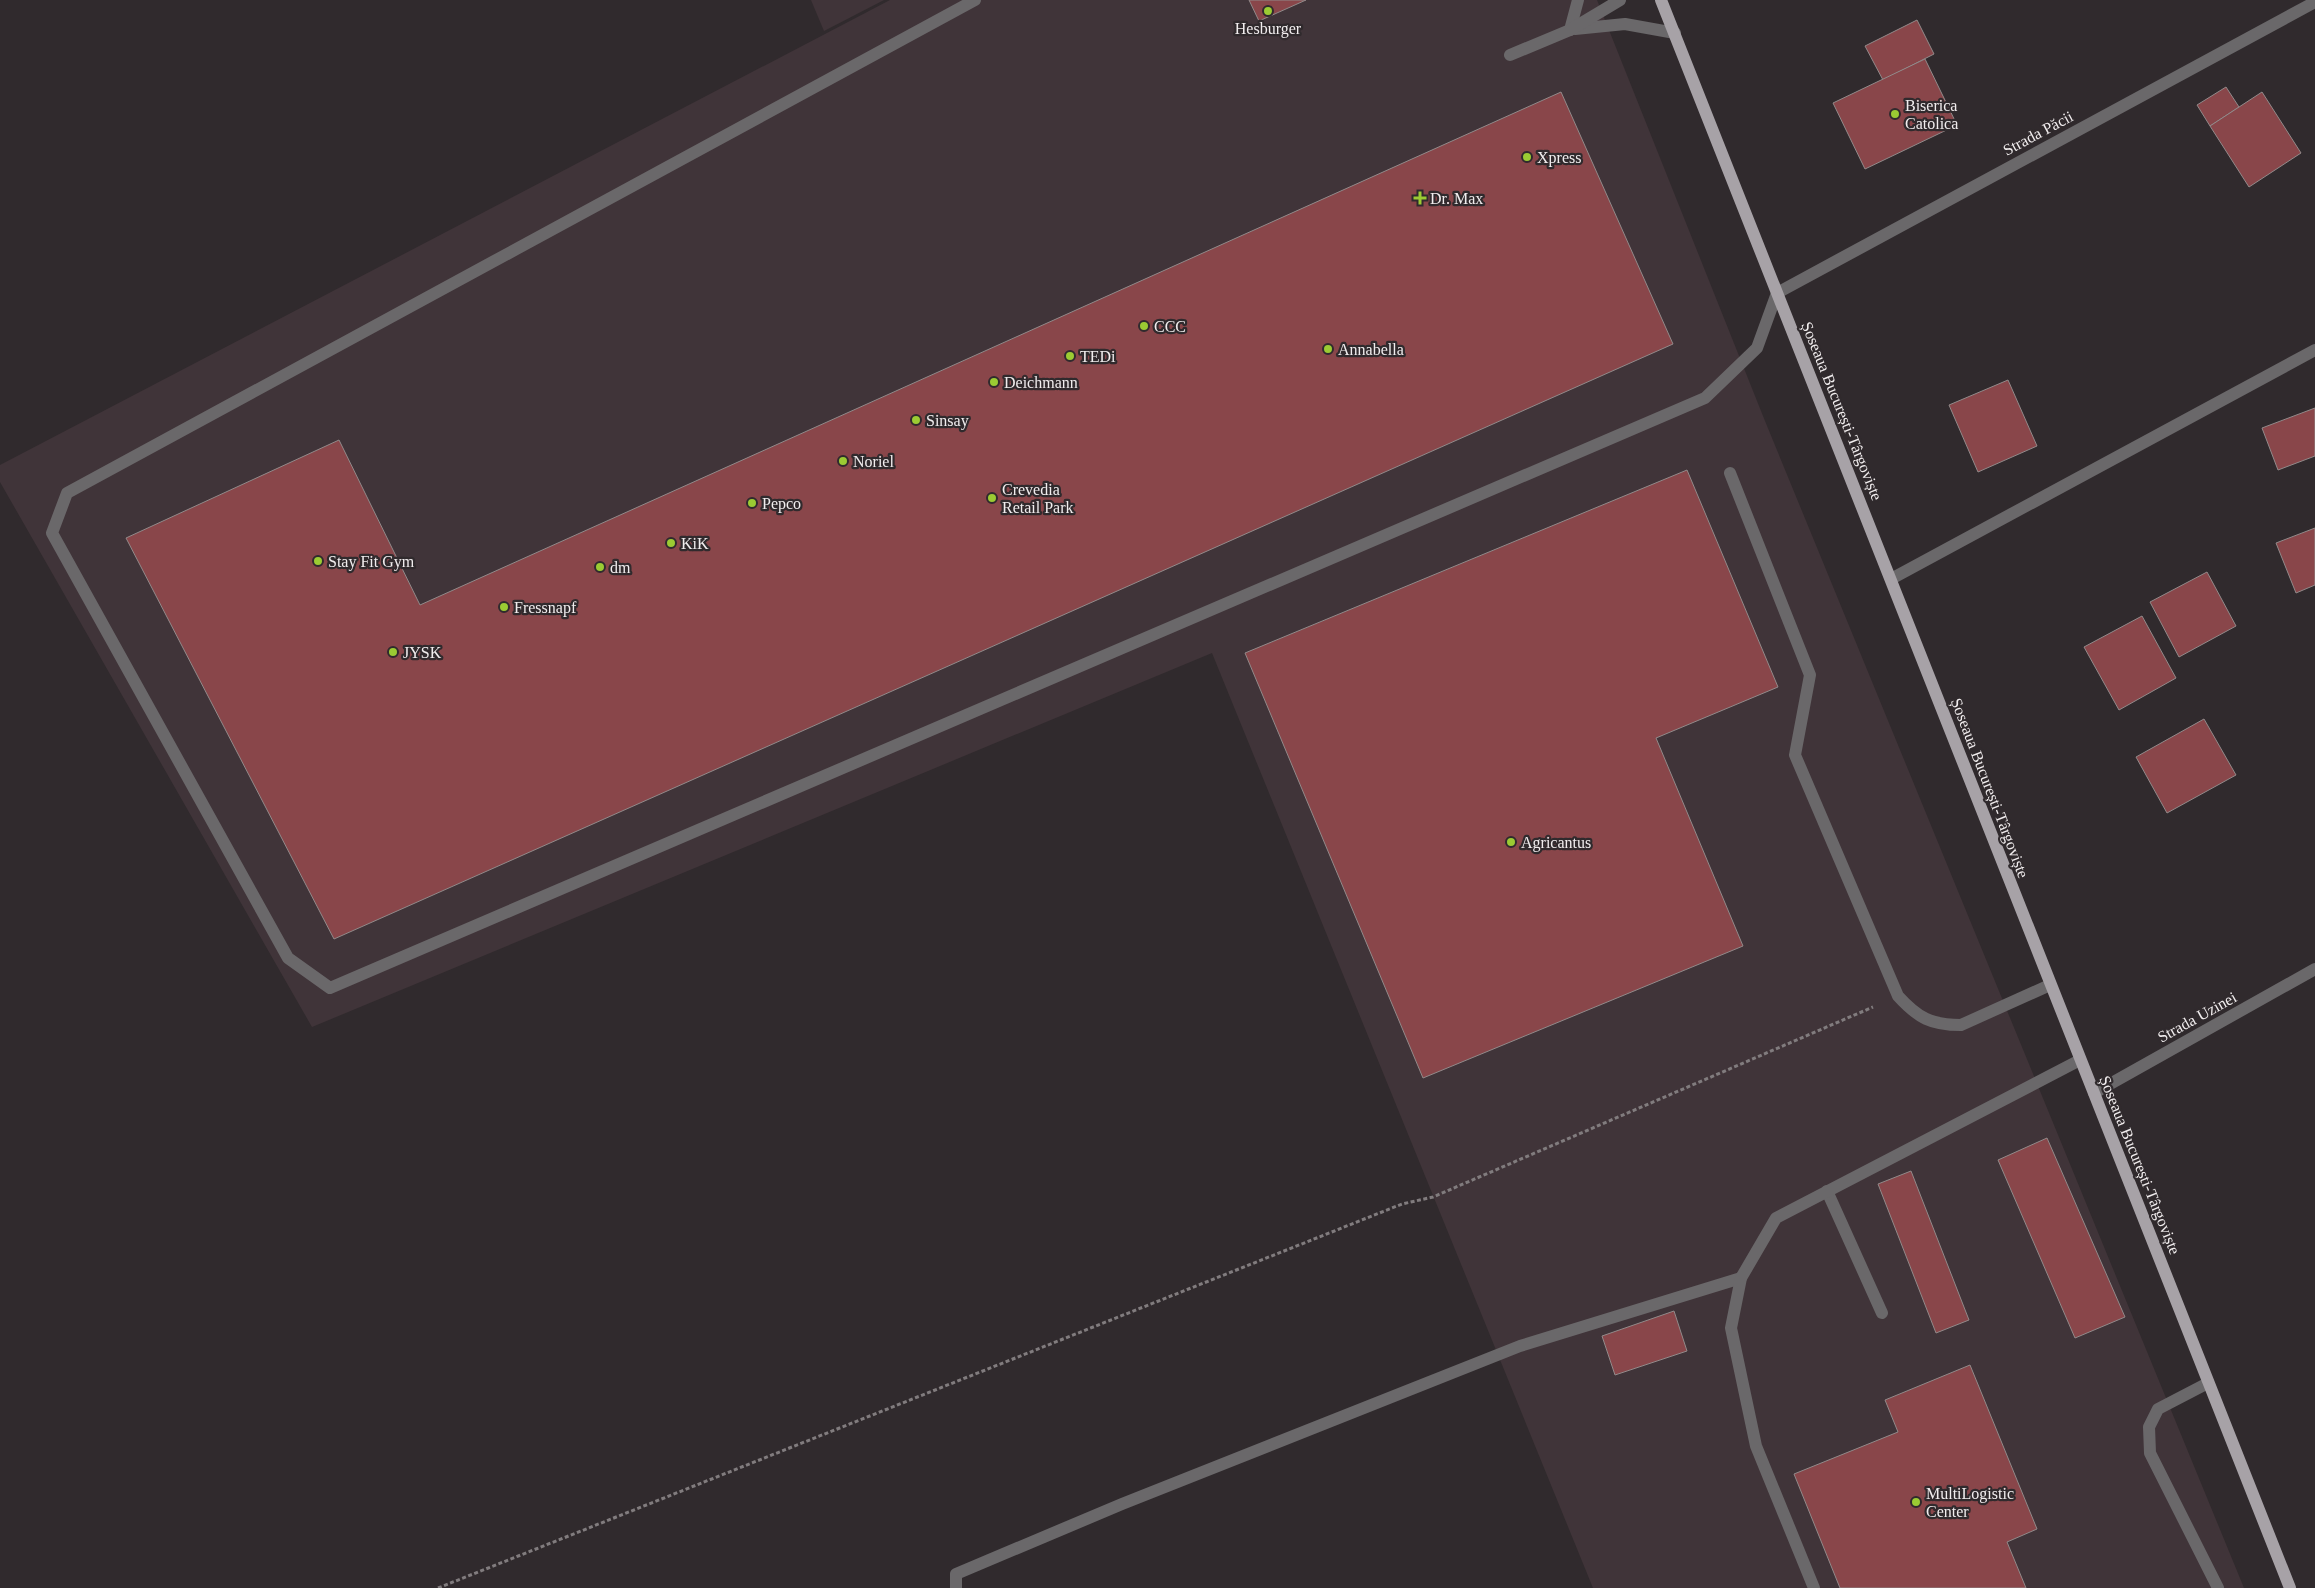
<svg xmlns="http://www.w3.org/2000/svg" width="2315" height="1588" font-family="'Times New Roman',serif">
<rect width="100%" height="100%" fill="#302a2d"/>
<g fill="#403439">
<path d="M811 0H884L824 31Z"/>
<path d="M890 0H1597L1765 421 2244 1588H1593L1212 653 312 1027 0 482V465Z"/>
</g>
<g fill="#89464a" stroke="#928a8a">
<path d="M1249 0H1306L1259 21Z"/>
<path d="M1917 20 1934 54 1883 80 1865 46Z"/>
<path d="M1925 59 1957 125 1865 169 1833 103Z"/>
<path d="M2226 87 2239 107 2210 126 2197 105Z"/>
<path d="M1561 92 1673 344 334 939 126 538 339 440 420 605Z"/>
<path d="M2262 92 2301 153 2249 187 2210 126Z"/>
<path d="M2008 380 2037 446 1978 472 1949 405Z"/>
<path d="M2315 408V456L2278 470 2262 428Z"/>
<path d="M1687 470 1778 687 1656 738 1743 946 1423 1078 1245 653Z"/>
<path d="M2315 528V585L2296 593 2276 543Z"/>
<path d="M2207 572 2236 626 2179 657 2150 602Z"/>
<path d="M2142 616 2176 678 2119 710 2084 647Z"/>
<path d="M2204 719 2236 775 2167 813 2136 757Z"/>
<path d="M2047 1138 2125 1317 2075 1338 1998 1160Z"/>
<path d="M1911 1171 1969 1320 1936 1333 1878 1184Z"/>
<path d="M1674 1311 1687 1351 1615 1375 1602 1336Z"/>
<path d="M1970 1365 2037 1529 2007 1542 2026 1588H1840L1794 1474 1898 1432 1885 1400Z"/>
</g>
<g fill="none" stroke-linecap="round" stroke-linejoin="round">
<path stroke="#817c7e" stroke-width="3" stroke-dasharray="4 2.5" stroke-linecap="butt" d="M438 1588 1402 1204 1433 1197 1873 1007"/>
<g stroke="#6a686a" stroke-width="12">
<path d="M975 0 67 493 52 533 288 958 330 988 1705 398 1757 348 1777 293 2315 2"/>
<path d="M1575 29 1625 24 1675 33"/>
<path d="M1570 30 1578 0"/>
<path d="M1510 55 1570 30 1620 0"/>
<path d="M1730 473 1810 675 1795 755 1898 996C1918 1018 1931 1025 1961 1025L2050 985"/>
<path d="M1891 579 2315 350"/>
<path d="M2094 1093 2315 969"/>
<path d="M1827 1191 1882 1313"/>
<path d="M2208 1383 2158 1409 2149 1427 2150 1453 2218 1588"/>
<path d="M956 1588V1574L1122 1504 1520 1346 1741 1278"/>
<path d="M1814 1588 1756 1446 1731 1328 1741 1278 1776 1218 2080 1060"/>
</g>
<path stroke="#a7a2a7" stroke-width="12" d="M1661 0 2290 1588"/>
</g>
<g fill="#9bcb33" stroke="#302a2d" stroke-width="2">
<circle cx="1268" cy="11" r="5"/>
<circle cx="1895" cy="114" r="5"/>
<circle cx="1527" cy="157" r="5"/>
<path d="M1417.5 190.5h5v5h5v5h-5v5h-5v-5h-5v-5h5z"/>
<circle cx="1144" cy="326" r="5"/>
<circle cx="1328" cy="349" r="5"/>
<circle cx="1070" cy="356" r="5"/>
<circle cx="994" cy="382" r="5"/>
<circle cx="916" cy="420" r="5"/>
<circle cx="843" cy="461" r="5"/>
<circle cx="992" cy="498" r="5"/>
<circle cx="752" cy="503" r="5"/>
<circle cx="671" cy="543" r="5"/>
<circle cx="318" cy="561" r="5"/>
<circle cx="600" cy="567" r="5"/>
<circle cx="504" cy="607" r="5"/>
<circle cx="393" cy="652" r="5"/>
<circle cx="1511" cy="842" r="5"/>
<circle cx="1916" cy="1502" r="5"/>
</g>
<g text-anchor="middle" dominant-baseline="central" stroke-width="4.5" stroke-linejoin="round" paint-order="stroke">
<g font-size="16" fill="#f1edee" stroke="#302a2d" text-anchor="start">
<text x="1268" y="28" text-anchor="middle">Hesburger</text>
<text x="1905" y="105">Biserica<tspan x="1905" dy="18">Catolica</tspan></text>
<text x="1537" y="157">Xpress</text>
<text x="1430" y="198">Dr. Max</text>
<text x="1154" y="326">CCC</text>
<text x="1338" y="349">Annabella</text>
<text x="1080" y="356">TEDi</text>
<text x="1004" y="382">Deichmann</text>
<text x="926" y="420">Sinsay</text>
<text x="853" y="461">Noriel</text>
<text x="1002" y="489">Crevedia<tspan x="1002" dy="18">Retail Park</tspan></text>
<text x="762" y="503">Pepco</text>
<text x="681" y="543">KiK</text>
<text x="328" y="561">Stay Fit Gym</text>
<text x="610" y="567">dm</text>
<text x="514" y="607">Fressnapf</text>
<text x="403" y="652">JYSK</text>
<text x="1521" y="842">Agricantus</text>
<text x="1926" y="1493">MultiLogistic<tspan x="1926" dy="18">Center</tspan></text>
</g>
<g font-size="16" fill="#f1edee" stroke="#302a2d">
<text transform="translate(2038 133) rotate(-28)">Strada Păcii</text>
<text transform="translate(1842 411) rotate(68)">Șoseaua București-Târgoviște</text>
<text transform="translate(1990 788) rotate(69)">Șoseaua București-Târgoviște</text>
<text transform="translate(2197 1017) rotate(-29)">Strada Uzinei</text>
<text transform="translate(2140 1165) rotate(68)">Șoseaua București-Târgoviște</text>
</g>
</g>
</svg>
